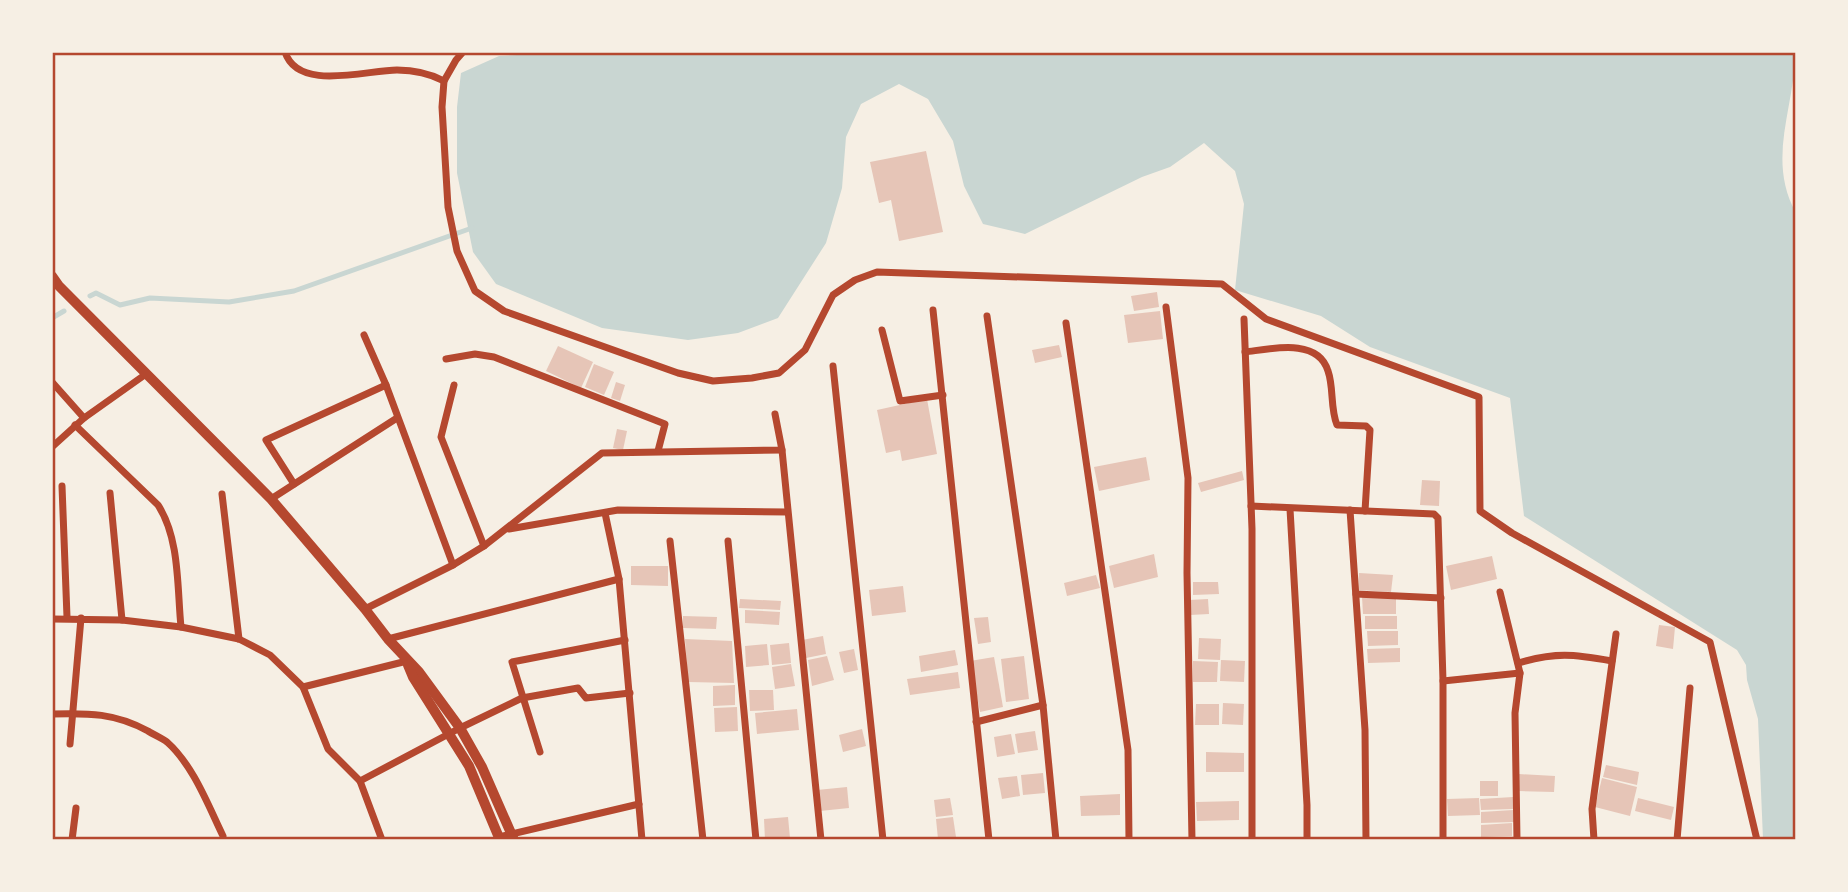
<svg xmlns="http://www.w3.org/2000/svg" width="1848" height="892" font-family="Overpass,sans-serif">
<rect width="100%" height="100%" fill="#f6efe4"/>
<path fill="#c9d6d2" d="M571 52 1795 53C1795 108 1766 159 1796 213L1795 839H1763L1758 719 1747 680 1746 665 1737 650 1524 516 1510 398 1370 347 1321 316 1235 290 1244 204 1235 171 1204 143 1170 167 1142 177 1025 234 983 224 964 186 953 141 928 99 899 84 861 104 846 137 842 188 826 243 778 318 738 333 688 340 602 328 496 284 473 252 457 173V107L461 73 499 56Z"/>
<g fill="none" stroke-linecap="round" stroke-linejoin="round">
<g stroke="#c9d6d2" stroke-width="5">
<path d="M90 296 96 293 120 305 150 298 229 302 294 291 472 228"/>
<path d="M52 318 64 311"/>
</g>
</g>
<g fill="#e6c5b7">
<path d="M926 151 943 232 899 241 891 200 879 203 870 162Z"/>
<path d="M1157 292 1159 307 1134 311 1131 296Z"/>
<path d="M1160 311 1163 339 1128 343 1124 315Z"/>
<path d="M1059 345 1062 357 1035 363 1032 350Z"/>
<path d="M558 346 593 362 581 388 546 371Z"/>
<path d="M594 364 614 372 604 395 585 387Z"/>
<path d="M616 382 625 385 620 401 611 398Z"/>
<path d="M927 399 937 454 902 461 900 450 886 453 877 410Z"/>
<path d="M617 429 627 431 623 450 613 448Z"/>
<path d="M1146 457 1150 480 1099 491 1094 467Z"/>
<path d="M1242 471 1244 480 1201 492 1198 483Z"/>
<path d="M1422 480 1440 481 1439 506 1420 505Z"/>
<path d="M1154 554 1158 577 1114 588 1109 566Z"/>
<path d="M1492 556 1497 579 1451 590 1446 566Z"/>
<path d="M631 566H668V586L631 585Z"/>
<path d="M1359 573 1393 575 1391 592 1358 590Z"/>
<path d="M1096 575 1100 588 1067 596 1064 583Z"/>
<path d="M1193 582H1218L1219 594 1193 595Z"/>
<path d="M903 586 906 612 872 616 869 590Z"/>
<path d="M1362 597H1396V614H1363Z"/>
<path d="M740 599 781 601 780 610 739 608Z"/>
<path d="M1208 599 1209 614 1190 615 1189 600Z"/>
<path d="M745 610 780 612 779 625 745 623Z"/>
<path d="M683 616 717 617 716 629 683 628Z"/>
<rect x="1365" y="616" width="32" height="13"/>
<path d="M988 617 991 642 978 644 974 618Z"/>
<path d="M1659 625 1675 627 1673 649 1656 646Z"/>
<path d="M1367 631H1398V645L1368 646Z"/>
<path d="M823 636 826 654 806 658 802 640Z"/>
<path d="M1199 638 1221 639 1220 660 1198 659Z"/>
<path d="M685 639 732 641 734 683 688 682Z"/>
<path d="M789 643 791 663 772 665 770 645Z"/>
<path d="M767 644 769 665 746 667 745 646Z"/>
<path d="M1400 648V662L1368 663 1367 649Z"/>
<path d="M854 649 858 670 844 673 839 652Z"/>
<path d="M955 650 958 665 921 672 919 656Z"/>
<path d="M827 656 834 680 812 686 808 660Z"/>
<path d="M1024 656 1029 699 1006 702 1001 659Z"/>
<path d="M994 657 1003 707 980 712 970 661Z"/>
<path d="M1221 660 1245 661 1244 682 1220 681Z"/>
<path d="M1193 661 1218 662 1217 682H1193Z"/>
<path d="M791 664 795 686 775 689 772 667Z"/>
<path d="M958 672 960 688 910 695 907 679Z"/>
<path d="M735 685V705L713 706V686Z"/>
<path d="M749 690H773L774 710 750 711Z"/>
<path d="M1223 703 1244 704 1243 725 1222 724Z"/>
<path d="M1196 704H1219V725H1195Z"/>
<path d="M737 707 738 731 715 732 714 708Z"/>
<path d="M797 709 799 730 757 734 755 713Z"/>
<path d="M862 729 866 746 843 752 839 735Z"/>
<path d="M1035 731 1038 750 1018 753 1015 734Z"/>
<path d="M1011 734 1015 754 997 757 994 737Z"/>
<path d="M1206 752 1244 753V772H1206Z"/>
<path d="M1606 765 1639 772 1637 785 1603 777Z"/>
<path d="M1043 773 1045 793 1023 795 1021 775Z"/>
<path d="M1519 774 1555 776 1554 792 1519 791Z"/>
<path d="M1017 776 1020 796 1002 799 998 778Z"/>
<path d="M1602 778 1637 787 1630 816 1595 807Z"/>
<rect x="1480" y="781" width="18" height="15"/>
<path d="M847 787 849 808 820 811 817 790Z"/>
<path d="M1120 794V815L1081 816 1080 796Z"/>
<path d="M1513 797V809L1481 810 1480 799Z"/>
<path d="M950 798 953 815 936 817 934 800Z"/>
<path d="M1479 798 1480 815 1448 816 1447 799Z"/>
<path d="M1638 798 1674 807 1671 820 1635 811Z"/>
<path d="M1239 801V820L1197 821 1196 802Z"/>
<path d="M1513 810 1514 822 1481 823V812Z"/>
<path d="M788 817 790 838 765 840 764 819Z"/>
<path d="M953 817 956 837 938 839 936 819Z"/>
<path d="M1512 823V836L1481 837V825Z"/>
</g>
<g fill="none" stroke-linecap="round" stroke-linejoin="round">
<g stroke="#b5482f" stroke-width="7">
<path d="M285 52C298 92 366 70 397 70 415 70 429 73 444 81"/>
<path d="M463 52 456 60 444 81 442 107 448 207 457 251 475 291 504 311 678 373 713 381 752 378 779 373 805 350 833 295 855 280 877 272 1222 284 1266 319 1479 397 1480 511 1512 533 1710 642 1757 840"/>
<path d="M1166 307 1188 478 1187 573 1192 840"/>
<path d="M933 310 989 840"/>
<path d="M987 316 1043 705 1056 840"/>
<path d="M1244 319 1252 529V840"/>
<path d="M1066 323 1128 750 1129 840"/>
<path d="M882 330 900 401 943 395"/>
<path d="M364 335 386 385 453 565"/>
<path d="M1245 352C1270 349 1318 337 1328 371 1334 388 1330 408 1337 425L1366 426 1370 430 1365 511"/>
<path d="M446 359 475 354 494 357 665 424 658 451"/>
<path d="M833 366 883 840"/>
<path d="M52 382 84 418"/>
<path d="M454 385 441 437 484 546"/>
<path d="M75 425 158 505C180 539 177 587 181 627"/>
<path d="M52 447 84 418 146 374"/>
<path d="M782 450 821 840"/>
<path d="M294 484 266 440 386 385"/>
<path d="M62 486 67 617"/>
<path d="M110 493 122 620"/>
<path d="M222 494 239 639"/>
<path d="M271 499 397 418"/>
<path d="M1251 506 1434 514 1438 518 1443 681V840"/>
<path d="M1290 509 1307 805V840"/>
<path d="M1350 510 1365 730 1366 840"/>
<path d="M605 513 619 579 642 840"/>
<path d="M509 529 618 510 787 512"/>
<path d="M670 541 703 840"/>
<path d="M728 541 756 840"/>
<path d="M1500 592 1520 673 1515 713 1517 840"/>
<path d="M1356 594 1441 598"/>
<path d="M365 609 453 565 484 546 602 453 782 450 775 414"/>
<path d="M52 619 122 620 181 627 239 639 270 655 303 687 328 749 360 781 382 840"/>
<path d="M388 639 619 579"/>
<path d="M1518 663C1556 652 1573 654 1612 661"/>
<path d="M1443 681 1520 673"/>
<path d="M303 687 407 661"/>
<path d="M52 714C89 713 115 713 148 731 154 735 162 738 167 742 193 765 208 805 223 836"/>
<path d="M976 722 1043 705"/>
<path d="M70 744 81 618"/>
<path d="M540 752 512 662 625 640"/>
<path d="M360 781 460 728 522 698 578 688 586 698 630 693"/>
<path d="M499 837 639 804"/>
<path d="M72 840 76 808"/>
<path d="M1594 840 1592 809 1616 634"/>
<path d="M1677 840 1690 688"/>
</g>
<g stroke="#b5482f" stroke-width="10">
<path d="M52 276 59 286 271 499 365 609 388 639 419 672 460 728 482 767 514 840"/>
<path d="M408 665 413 677 469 766 500 840"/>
</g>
</g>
<rect width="1848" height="892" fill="none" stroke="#f6efe4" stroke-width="108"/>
<rect x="54" y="54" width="1740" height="784" fill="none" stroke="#b5482f" stroke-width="2.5"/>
</svg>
